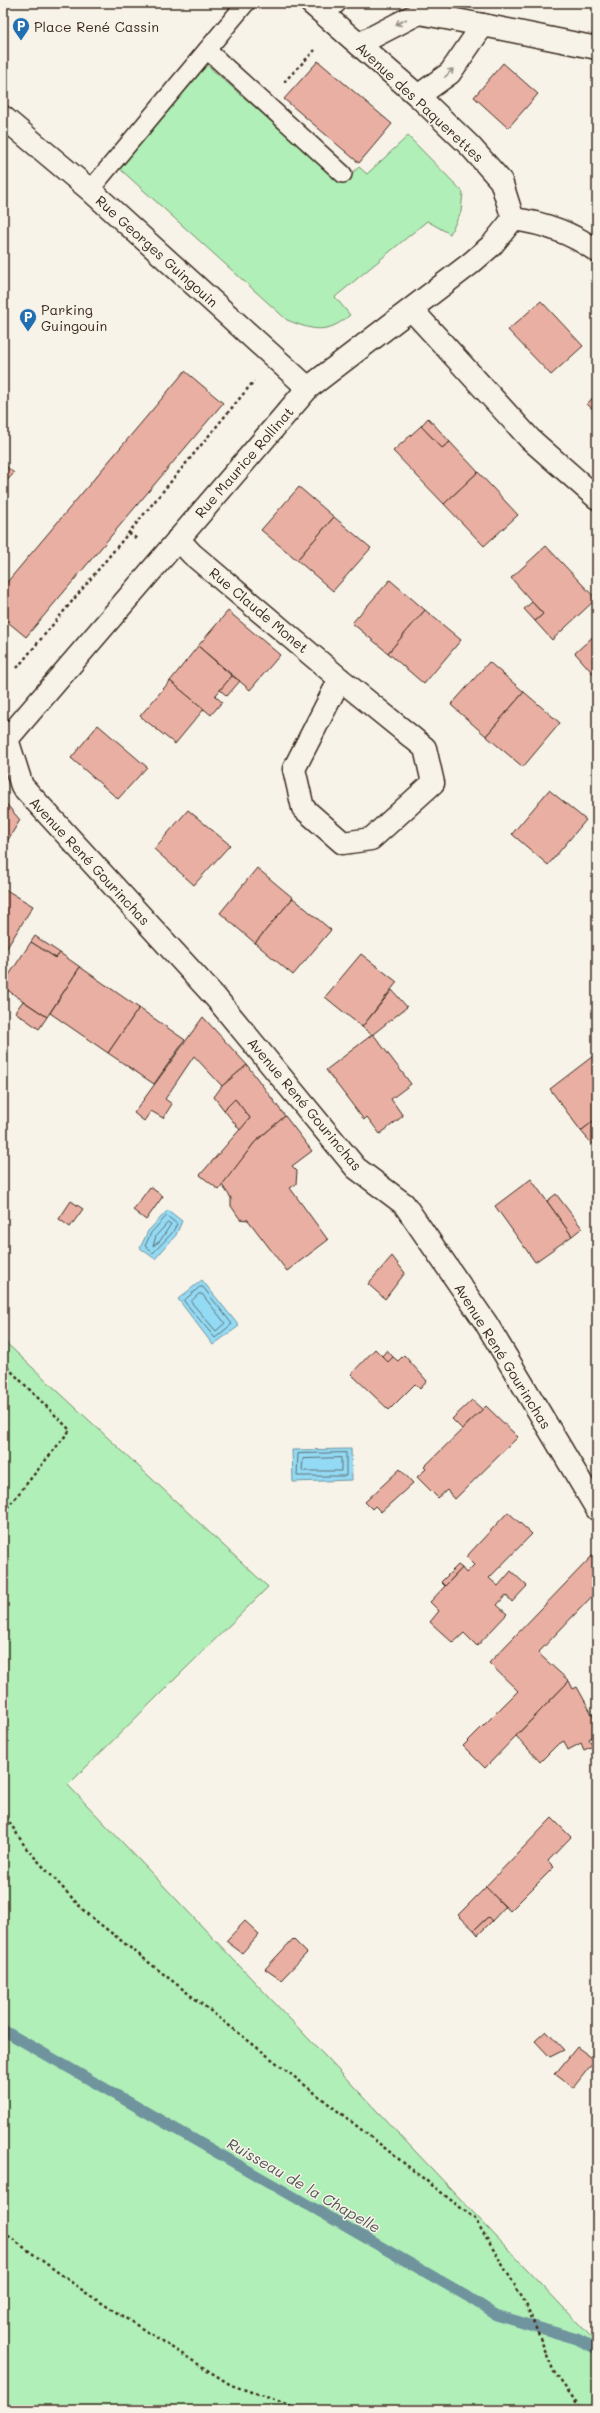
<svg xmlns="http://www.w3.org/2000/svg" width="600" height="2413" font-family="Mali,sans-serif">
<rect width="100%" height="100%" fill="#f7f3e8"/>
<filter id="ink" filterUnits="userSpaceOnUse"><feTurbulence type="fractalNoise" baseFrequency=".025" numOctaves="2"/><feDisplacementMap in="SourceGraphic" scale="8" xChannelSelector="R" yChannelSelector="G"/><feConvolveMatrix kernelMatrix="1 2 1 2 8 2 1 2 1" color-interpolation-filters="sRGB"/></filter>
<g filter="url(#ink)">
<g fill="#b0efb7" stroke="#768c6a">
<path d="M207 65 341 183 359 167 367 174 408 136 463 192 461 212 450 234 427 221 335 297 350 315C327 335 312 330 287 320L120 169Z"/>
<path d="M3 1340 268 1587 68 1785 597 2343V2410H3Z"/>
</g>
<g fill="#93daf4" stroke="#70949e">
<path d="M168 1210 182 1221 176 1235 155 1259 140 1248 148 1231Z"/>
<path d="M202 1280 239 1326 213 1345 178 1299Z"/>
<path d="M351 1449 352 1480 293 1482 292 1450Z"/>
</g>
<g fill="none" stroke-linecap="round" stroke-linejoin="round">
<g stroke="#5e7074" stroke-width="1">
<path d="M167 1216 177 1224 172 1233 153 1253 145 1246 151 1233Z"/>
<path d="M168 1223 171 1224 160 1241 153 1246 156 1236Z"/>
<path d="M200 1287H203L232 1324 215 1338 184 1301Z"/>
<path d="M199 1294H202L225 1323 216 1331 191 1302Z"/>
<path d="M346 1453V1476H297L298 1454Z"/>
<path d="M341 1458V1471H302L303 1459Z"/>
</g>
<path stroke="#70949e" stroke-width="11" d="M3 2030 467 2296 496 2315 577 2339 597 2349"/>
</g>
<g fill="#e9afa3" stroke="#3b2a1e">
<path d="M318 61 392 124 359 163 284 99Z"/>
<path d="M503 63 538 94 508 128 474 97Z"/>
<path d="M541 301 583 346 551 375 508 330Z"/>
<path d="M185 371 223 403 26 637 3 618V587Z"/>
<path d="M597 393V413L587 404Z"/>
<path d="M428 418 450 442 442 448 421 426Z"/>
<path d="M421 426 442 448 450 442 478 472 444 504 393 451Z"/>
<path d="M3 464 14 473 3 485Z"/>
<path d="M478 472 518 515 484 546 444 504Z"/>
<path d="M299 487 334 517 297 560 261 530Z"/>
<path d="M334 517 371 548 333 591 297 560Z"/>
<path d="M546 546 596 599 552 640 535 621 543 614 511 578Z"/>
<path d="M390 580 425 610 388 653 352 623Z"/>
<path d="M532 602 543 614 535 621 524 609Z"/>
<path d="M425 610 461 640 424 684 388 653Z"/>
<path d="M228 611 280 655 250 690 198 646Z"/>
<path d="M597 633V678L575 653Z"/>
<path d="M198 646 232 676 215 696 222 702 211 715 170 681Z"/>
<path d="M489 662 524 692 486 736 451 705Z"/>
<path d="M232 676 240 681 227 696 220 690Z"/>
<path d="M170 681 204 709 175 744 140 716Z"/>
<path d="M524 692 560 723 523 767 486 736Z"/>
<path d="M98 725 147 767 118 799 71 758Z"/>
<path d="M549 790 586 820 548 865 512 834Z"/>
<path d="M3 800 20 820 3 848Z"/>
<path d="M188 810 230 845 194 885 154 849Z"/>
<path d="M257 868 293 898 255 943 220 913Z"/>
<path d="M3 888 33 906 3 954Z"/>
<path d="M293 898 331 930 293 975 255 943Z"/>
<path d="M35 936 60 953 56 958 31 942Z"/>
<path d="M31 942 56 958 60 953 80 967 47 1017 3 987V984Z"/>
<path d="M361 954 397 982 362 1027 325 997Z"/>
<path d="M80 967 139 1008 108 1053 50 1013Z"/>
<path d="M392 990 407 1007 372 1035 362 1027Z"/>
<path d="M23 1001 47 1017 39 1029 15 1012Z"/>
<path d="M139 1008 185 1040 154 1084 108 1053Z"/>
<path d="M203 1017 247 1065 222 1086 194 1056 165 1099 172 1104 163 1118 151 1111 144 1121 134 1113Z"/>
<path d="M373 1034 411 1084 391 1099 403 1116 380 1134 367 1117 364 1120 326 1070Z"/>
<path d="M597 1053V1118L581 1131 550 1089Z"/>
<path d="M247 1065 285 1116 255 1142 219 1190 200 1175 250 1118 235 1099 224 1110 214 1097 222 1086Z"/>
<path d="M235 1099 250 1118 240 1130 224 1110Z"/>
<path d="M285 1116 312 1151 292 1166 297 1171 296 1184 290 1188 328 1240 287 1271 248 1220 240 1219 231 1206V1198L222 1185 255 1142Z"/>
<path d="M597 1118V1139L592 1144 581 1131Z"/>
<path d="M531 1179 572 1236 535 1262 495 1206Z"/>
<path d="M150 1187 163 1196 146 1220 133 1210Z"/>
<path d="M556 1194 582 1228 572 1236 547 1201Z"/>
<path d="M71 1201 83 1209 70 1227 59 1219Z"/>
<path d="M392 1256 405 1273 385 1299 368 1284Z"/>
<path d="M375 1349 388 1362 393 1357 398 1361 404 1355 427 1381 420 1389 415 1384 389 1410 351 1374Z"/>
<path d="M387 1350 393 1357 388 1362 382 1356Z"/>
<path d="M472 1400 483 1410 462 1429 452 1419Z"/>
<path d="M486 1406 518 1437 455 1499 447 1490 438 1498 417 1477 426 1469 424 1467Z"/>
<path d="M400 1469 413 1483 381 1512 375 1506 372 1509 365 1502Z"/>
<path d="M508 1512 532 1534 489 1578 498 1586 511 1571 527 1586 512 1602 506 1595 497 1605 507 1614 477 1646 464 1633 453 1643 430 1622 439 1611 430 1602 462 1568 466 1573 474 1565 466 1557Z"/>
<path d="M594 1554 597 1560V1591L538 1653 569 1681 485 1768 463 1746 518 1691 489 1663Z"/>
<path d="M458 1565 462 1568 445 1586 441 1582Z"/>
<path d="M569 1681 573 1689 577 1687 597 1723V1734L589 1739 593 1746 584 1750 581 1743 568 1750 564 1741 557 1745 540 1762 516 1736Z"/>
<path d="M552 1818 571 1837 548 1861 554 1867 510 1911 485 1887Z"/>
<path d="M486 1887 505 1907 492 1921 488 1917 474 1930 458 1915Z"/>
<path d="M488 1917 492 1921 478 1935 474 1930Z"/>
<path d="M245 1921 259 1934 242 1953 226 1941Z"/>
<path d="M293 1939 307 1953 281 1980 265 1969Z"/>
<path d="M546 2031 564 2050 550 2057 535 2041Z"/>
<path d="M577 2047 595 2060 573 2088 555 2074Z"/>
</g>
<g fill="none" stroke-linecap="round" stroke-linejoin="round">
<g stroke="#3b2a1e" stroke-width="20">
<g id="service">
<path d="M325 15 338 3"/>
<path d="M207 50 343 174"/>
<path d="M90 190 246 3"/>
</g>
</g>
<g stroke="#3b2a1e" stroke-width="25">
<g id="minor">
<path d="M483 25 597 48"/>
<path d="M359 44 419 13 483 25 450 73 418 96"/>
<path d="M3 117 90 190 308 388"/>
<path d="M412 310 530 439 597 498"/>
<path d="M178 539 192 554 340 679 425 748 433 783 371 839 343 843 303 808 294 769 340 679"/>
<path d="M7 739 308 388 470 264 492 245 513 219"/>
</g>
</g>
<g stroke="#3b2a1e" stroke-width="25">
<path id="tertiary" d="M3 738 7 739 22 786 216 998 356 1168 404 1204 486 1323 597 1509"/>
</g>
<g stroke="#3b2a1e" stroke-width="25">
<path id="secondary" d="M311 3 418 96 470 146 501 181 513 219C544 223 572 233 597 251"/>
</g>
<g stroke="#3b2a1e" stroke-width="2.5" stroke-dasharray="3 3" stroke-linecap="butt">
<path d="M284 82 315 50"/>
<path d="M129 533 137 539"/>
<path d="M17 668 254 381"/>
<path d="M3 1363 70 1430 3 1513"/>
<path d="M3 1812 26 1848 86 1913 475 2219 526 2304 554 2372 582 2410"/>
<path d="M3 2232 89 2295 231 2385 304 2410"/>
</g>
<use href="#service" stroke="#f7f3e8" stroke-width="17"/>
<use href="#minor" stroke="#f7f3e8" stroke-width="22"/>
<use href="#tertiary" stroke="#f7f3e8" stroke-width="22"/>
<use href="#secondary" stroke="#f7f3e8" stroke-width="22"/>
</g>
<defs><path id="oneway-shaft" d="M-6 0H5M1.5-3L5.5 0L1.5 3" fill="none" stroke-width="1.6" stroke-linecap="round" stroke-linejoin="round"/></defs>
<g stroke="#998e83">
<use href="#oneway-shaft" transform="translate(401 22) rotate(153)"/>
<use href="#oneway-shaft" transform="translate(449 73) rotate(-45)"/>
</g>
</g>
<defs>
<g id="parking-pin" transform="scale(0.9)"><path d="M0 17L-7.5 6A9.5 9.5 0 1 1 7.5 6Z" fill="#1f6fb2" stroke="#f7f3e8"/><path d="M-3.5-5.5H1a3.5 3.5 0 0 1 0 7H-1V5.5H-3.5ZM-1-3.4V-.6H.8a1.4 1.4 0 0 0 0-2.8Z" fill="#fff"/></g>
</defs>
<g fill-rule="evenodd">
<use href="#parking-pin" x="21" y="26"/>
<use href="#parking-pin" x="28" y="317"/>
</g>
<g text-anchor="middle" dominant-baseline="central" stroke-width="3" stroke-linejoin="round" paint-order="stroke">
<g font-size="14" fill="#3b2a1e" stroke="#f7f3e8" text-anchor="start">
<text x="34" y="26">Place René Cassin</text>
<text x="41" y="309">Parking<tspan x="41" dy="16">Guingouin</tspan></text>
</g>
<g font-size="14" fill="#3b2a1e" stroke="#f7f3e8">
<text transform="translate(420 102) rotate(43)">Avenue des Paquerettes</text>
<text transform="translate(157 251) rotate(42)">Rue Georges Guingouin</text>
<text transform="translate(244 462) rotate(-49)">Rue Maurice Rollinat</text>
<text transform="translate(259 610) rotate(40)">Rue Claude Monet</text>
<text transform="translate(90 861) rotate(47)">Avenue René Gourinchas</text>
<text transform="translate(305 1104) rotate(50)">Avenue René Gourinchas</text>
<text transform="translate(503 1356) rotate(58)">Avenue René Gourinchas</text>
</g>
<g font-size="15" font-style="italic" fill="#515654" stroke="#f7f3e8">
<text transform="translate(304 2185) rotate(30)">Ruisseau de la Chapelle</text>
</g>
</g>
<rect width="600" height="2413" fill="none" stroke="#f7f3e8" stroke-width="16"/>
<rect x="8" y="8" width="584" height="2397" fill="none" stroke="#3b2a1e" stroke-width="1.5" filter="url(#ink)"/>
</svg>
